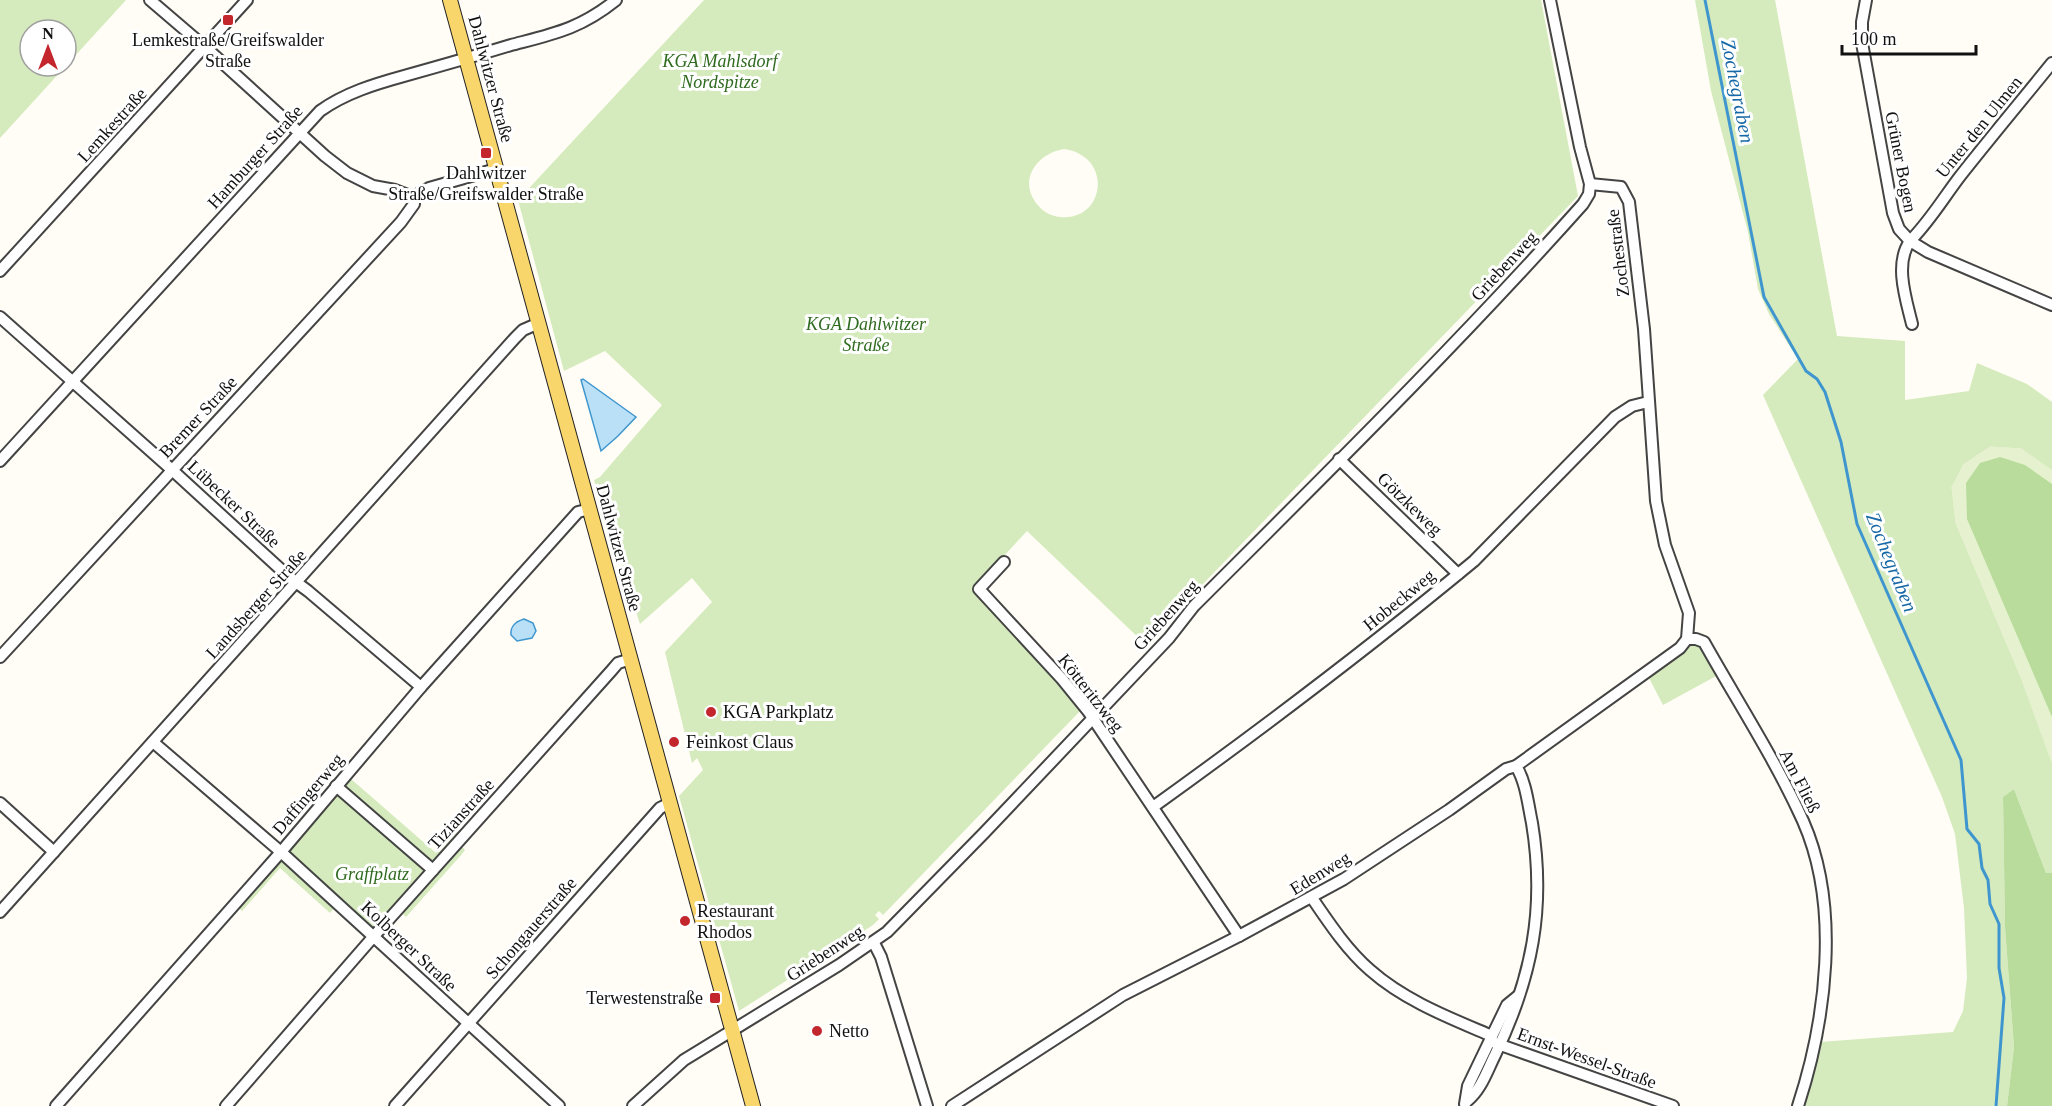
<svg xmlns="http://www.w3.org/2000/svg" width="2052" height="1106" font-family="Georgia,serif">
<rect width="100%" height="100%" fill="#fffdf5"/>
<g fill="#d5ebbd" fill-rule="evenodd">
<path d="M0 0H126L0 138ZM30 30H66V66H30Z"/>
<path d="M704 0H1541L1578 196 1145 644 1027 531 972 590 1010 627 1082 709 883 915 879 911 875 915 879 919 873 925 739 1011 679 796 703 770 697 758 692 763 665 652 712 602 692 578 640 624 594 480 600 477 662 405 605 351 564 371 518 200ZM1064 149C1114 156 1105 222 1060 217 1050 216 1042 211 1036 203 1018 179 1038 153 1064 149Z"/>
<path d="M1695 0H1775L1837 336 1905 341V400L1969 391 1977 363 2027 384 2052 402V470L2021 448 2022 682 2052 764V873H2046L2014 789 2003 797 2005 928 2014 1047 2007 1106H1804L1813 1079 1820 1042 1953 1032 1963 1011 1967 978 1964 908 1955 834 1942 797 1763 395 1798 359 1769 314 1758 289 1748 232 1711 91Z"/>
<path d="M1693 643H1699L1718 675 1663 705 1648 676 1681 654Z"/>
<path d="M364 758 367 761 351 779 436 853 456 831 461 836 436 863 430 864 342 788Z"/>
<path d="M336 793 426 868V873L378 928 373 927 287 850Z"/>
<path d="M460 845 465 850 462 854 406 917 400 911Z"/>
<path d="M281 860 284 861 335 907 330 913 280 868 242 911 237 906Z"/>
</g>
<g fill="#b9dc9c">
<path d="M1990 446 2021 448 2052 470V764L2022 682 1955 523 1951 487 1963 464Z"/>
<path d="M2014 789 2046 873H2052V1106H2007L2014 1047 2005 928 2003 797Z"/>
</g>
<path fill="#e6f2cf" d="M1990 446 2021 448 2052 470V484L2025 465 2000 457 1980 463 1966 483 1967 519 2052 717V764L2022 682 1955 523 1951 487 1963 464Z"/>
<g fill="#b9e0f7" stroke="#3f96cf" stroke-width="1.5">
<path d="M583 379 636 417 618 436 601 451 581 380Z"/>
<path d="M524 619 533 623 536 631 532 638 517 641 511 635C510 626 517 621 524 619Z"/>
</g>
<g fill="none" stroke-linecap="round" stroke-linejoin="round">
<path stroke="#3f96cf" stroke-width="3" d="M1705 0 1764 297 1806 371 1817 379 1825 392 1841 442 1857 524 1961 760 1967 829 1979 844 1982 868 1988 880 1990 904 1999 924V968L2004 998 1996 1106"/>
<g stroke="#444" stroke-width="14">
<g id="minor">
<path d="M150 0 205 47 325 156 347 173 373 186 395 190 413 197 429 188 496 169"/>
<path d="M1866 0 1862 22V43L1893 213 1899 229 1910 241C1894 264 1906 299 1912 324"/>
<path d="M2052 63C2022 100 1991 137 1961 175 1944 197 1930 221 1910 241L1928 252 2052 305"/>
<path d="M0 271 247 0"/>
<path d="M0 317 171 469 289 577 308 591 421 687"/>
<path d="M1339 459 1458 574"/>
<path d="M0 461 320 111C345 93 375 84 404 76 440 66 475 56 511 45 553 34 580 29 616 0"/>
<path d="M1004 562 979 589 1062 679 1088 711 1239 936"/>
<path d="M1687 639H1696L1704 642C1737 701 1775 759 1803 821 1841 907 1826 1020 1798 1106"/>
<path d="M0 657 401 222 414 204 413 197"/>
<path d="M153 742 281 852 559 1106"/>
<path d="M336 786 433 870"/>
<path d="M0 803 54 852"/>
<path d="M1153 807C1263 728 1370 647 1474 561L1615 417 1632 406 1648 402"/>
<path d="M1312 898C1329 923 1347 950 1370 970 1405 1001 1450 1018 1492 1036"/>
<path d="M0 912 515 338 523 330 539 323"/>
<path d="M874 943 881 957 927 1106"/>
<path d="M1495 1043 1673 1106"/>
<path d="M1467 1101C1481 1090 1487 1071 1495 1055 1532 978 1546 908 1532 823 1528 804 1526 782 1516 766"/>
<path d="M1465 1104 1468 1086 1492 1036 1507 1005 1518 996"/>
<path d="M56 1106 281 852 421 687 578 512 590 509"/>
<path d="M226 1106 374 936 612 670 618 663 631 659"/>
<path d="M395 1106 660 808 670 803"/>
<path d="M633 1106 684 1060 839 965 887 932 985 832 1169 638 1194 606C1326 474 1459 343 1583 204L1589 194 1590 184 1580 147 1550 0"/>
<path d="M952 1106 1123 995 1239 936 1344 879 1449 810 1506 769 1516 766 1680 648 1687 639 1689 613 1665 545 1656 501 1644 329 1629 202 1621 187 1590 184"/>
</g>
</g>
<g stroke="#222" stroke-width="16">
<path id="major" d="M450 0 753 1106"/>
</g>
<use href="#minor" stroke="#fff" stroke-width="10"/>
<use href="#major" stroke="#f9d66b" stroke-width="14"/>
</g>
<g fill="#c4262e" stroke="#fff" stroke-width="2">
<rect x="222" y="14" width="12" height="12" rx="3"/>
<rect x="480" y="147" width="12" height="12" rx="3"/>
<circle cx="711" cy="712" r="6"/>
<circle cx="674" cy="742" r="6"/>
<circle cx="685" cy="921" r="6"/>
<rect x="709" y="992" width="12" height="12" rx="3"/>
<circle cx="817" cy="1031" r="6"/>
</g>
<g text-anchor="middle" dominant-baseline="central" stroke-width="6" stroke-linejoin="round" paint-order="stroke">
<g font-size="18" fill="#111" stroke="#fff" text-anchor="start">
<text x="228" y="40" text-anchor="middle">Lemkestraße/Greifswalder<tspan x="228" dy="21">Straße</tspan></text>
<text x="486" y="173" text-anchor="middle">Dahlwitzer<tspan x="486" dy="21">Straße/Greifswalder Straße</tspan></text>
<text x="723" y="712">KGA Parkplatz</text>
<text x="686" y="742">Feinkost Claus</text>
<text x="697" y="911">Restaurant<tspan x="697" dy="21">Rhodos</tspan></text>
<text x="703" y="998" text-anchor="end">Terwestenstraße</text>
<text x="829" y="1031">Netto</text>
</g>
<g font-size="18" font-style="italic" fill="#2f6b1f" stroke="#fff">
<text x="720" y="61">KGA Mahlsdorf<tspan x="720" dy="21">Nordspitze</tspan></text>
<text x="866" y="324">KGA Dahlwitzer<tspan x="866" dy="21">Straße</tspan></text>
<text x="372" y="874">Graffplatz</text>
</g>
<g font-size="18" fill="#111" stroke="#fff">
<text transform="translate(491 79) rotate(75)">Dahlwitzer Straße</text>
<text transform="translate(112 125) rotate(-48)">Lemkestraße</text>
<text transform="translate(1979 127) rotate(-51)">Unter den Ulmen</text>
<text transform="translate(255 157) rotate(-48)">Hamburger Straße</text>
<text transform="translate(1901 162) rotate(79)">Grüner Bogen</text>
<text transform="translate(1618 253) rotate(-97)">Zochestraße</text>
<text transform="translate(1504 266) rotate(-47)">Griebenweg</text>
<text transform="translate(198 417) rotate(-47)">Bremer Straße</text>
<text transform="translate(234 504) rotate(43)">Lübecker Straße</text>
<text transform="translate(1410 504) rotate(44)">Götzkeweg</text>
<text transform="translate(619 548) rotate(75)">Dahlwitzer Straße</text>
<text transform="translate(1399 600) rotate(-39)">Hobeckweg</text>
<text transform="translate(256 604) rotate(-48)">Landsberger Straße</text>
<text transform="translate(1166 615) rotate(-48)">Griebenweg</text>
<text transform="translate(1091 693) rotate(52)">Kötteritzweg</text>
<text transform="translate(1800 781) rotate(63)">Am Fließ</text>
<text transform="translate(308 794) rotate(-50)">Daffingerweg</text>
<text transform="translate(461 814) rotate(-48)">Tizianstraße</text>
<text transform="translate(1320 873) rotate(-31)">Edenweg</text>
<text transform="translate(531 928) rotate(-49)">Schongauerstraße</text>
<text transform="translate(409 946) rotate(43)">Kolberger Straße</text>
<text transform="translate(825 953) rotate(-33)">Griebenweg</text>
<text transform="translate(1587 1058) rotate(20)">Ernst-Wessel-Straße</text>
</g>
<g font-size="20" font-style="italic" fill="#1768a6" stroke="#fff">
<text transform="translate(1738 91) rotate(79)">Zochegraben</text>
<text transform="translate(1892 562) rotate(68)">Zochegraben</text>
</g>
</g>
<g transform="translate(48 48)"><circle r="28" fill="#ffffff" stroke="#a0a0a0" stroke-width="1.5"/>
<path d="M0-4.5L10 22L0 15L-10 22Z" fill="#c4262e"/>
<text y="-9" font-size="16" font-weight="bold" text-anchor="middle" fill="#111111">N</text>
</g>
<path d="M1842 45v9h134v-9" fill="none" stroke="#111111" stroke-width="3"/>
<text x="1851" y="45" font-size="18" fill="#111111" stroke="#ffffff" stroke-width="4.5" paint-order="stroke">100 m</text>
</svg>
